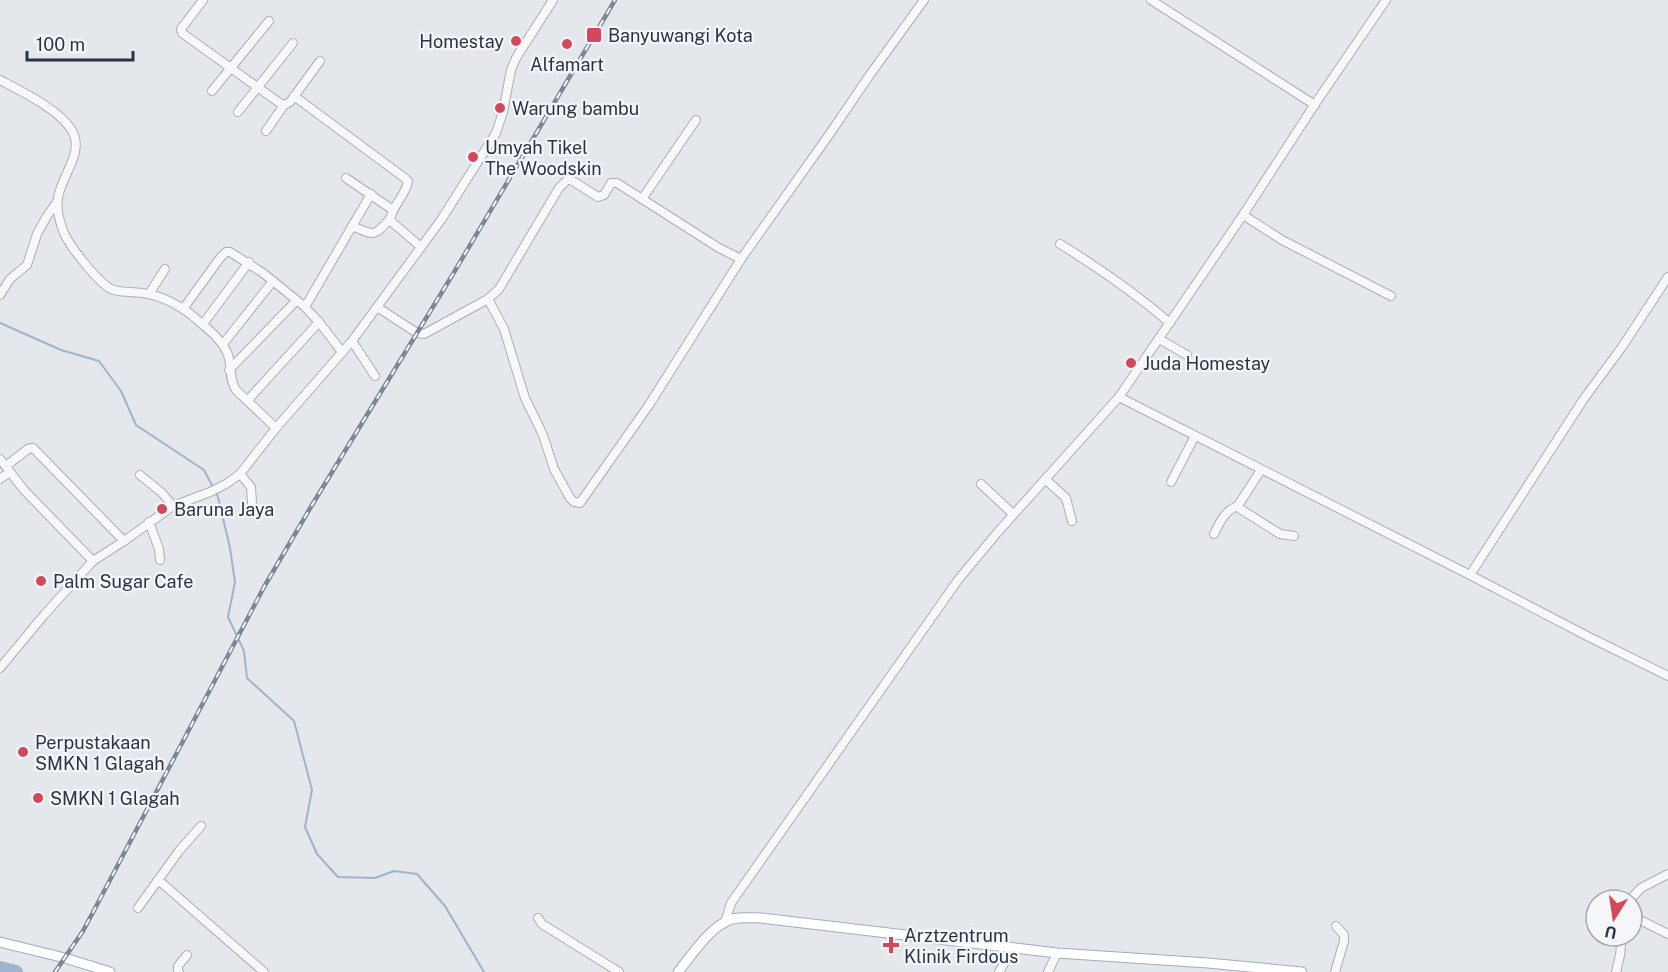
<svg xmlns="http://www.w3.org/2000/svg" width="1668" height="972" font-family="'Public Sans',sans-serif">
<rect width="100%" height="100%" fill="#e4e7ec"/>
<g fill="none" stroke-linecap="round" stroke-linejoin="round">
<path stroke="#9fb4cc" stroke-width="2" d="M0 323 61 350 99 361 121 391 136 425 204 470 218 497 230 548 235 582 228 617 244 651 247 678 294 721 312 790 305 827 317 854 338 877 375 878 394 871 417 874 445 906 484 972"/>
<path stroke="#9fb4cc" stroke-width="14" d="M0 968 16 972"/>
<g stroke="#a9aeb7" stroke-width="10">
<g id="minor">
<path d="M203 0 181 29 182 33 281 104 284 105 290 102 320 61"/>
<path d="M1151 0 1315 105"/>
<path d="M0 80C21 91 58 109 71 129 86 151 61 176 58 198 56 209 60 223 64 233 70 247 98 282 111 289 120 293 132 291 142 293 165 296 186 309 202 324 212 332 224 343 228 355 232 367 229 380 236 390L276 428"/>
<path d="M212 91 269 21"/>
<path d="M294 96 406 179 408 181C406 195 393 205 390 219L393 223 421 247"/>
<path d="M238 112 293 43"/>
<path d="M266 131 284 105"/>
<path d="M346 178 393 210"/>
<path d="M642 199 696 120"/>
<path d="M1243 215 1282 240 1391 296"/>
<path d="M352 226C375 236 373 237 390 219"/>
<path d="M1060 244C1099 268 1135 293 1170 323"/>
<path d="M149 294 165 269"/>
<path d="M0 295 10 279 27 265 37 234 47 216 57 202"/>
<path d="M488 299 504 329 525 398 543 435 554 469 570 498 574 502 580 503 649 405 741 259 831 132 869 76 924 0"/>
<path d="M305 307 371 194"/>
<path d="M377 307 417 333 424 334 488 299 499 289 559 188 567 180H571L598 197 604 195 611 183H617L719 248 741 259"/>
<path d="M183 309 220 258 226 252H230L263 273 305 307 319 322 342 352"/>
<path d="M203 324 249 262"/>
<path d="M1159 339 1187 355"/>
<path d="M352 341 375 376"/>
<path d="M223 344 273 281"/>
<path d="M229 370 296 301"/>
<path d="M1119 397 1470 575 1587 636 1668 676"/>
<path d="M248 400 319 322"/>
<path d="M0 459 24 490 93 561"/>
<path d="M6 466 28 449 33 448 124 541"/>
<path d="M1261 470 1239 504V508L1280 534 1294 536"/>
<path d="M240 474 251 487 252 503"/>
<path d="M140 475 162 493 173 506"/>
<path d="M0 479 10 472"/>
<path d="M1045 479 1066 498 1072 521"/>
<path d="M1171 482 1195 436"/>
<path d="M981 484 1013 514"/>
<path d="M149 522 159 549 160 560"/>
<path d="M1214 534C1220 522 1225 510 1238 506"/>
<path d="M1470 575 1583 400 1622 347 1668 277"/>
<path d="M0 668 44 615 93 561 124 541 173 506 210 492 226 484 240 474 276 428 352 341 441 220 496 133 503 112 511 70 516 58 553 0"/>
<path d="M157 881 163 884 264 972"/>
<path d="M1630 900 1641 888 1668 874"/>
<path d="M138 908 179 851 201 826"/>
<path d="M1632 916 1668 934"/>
<path d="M538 918 542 924 619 972"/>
<path d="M725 922 731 903 958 580 997 533 1119 397 1243 215 1315 104 1386 0"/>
<path d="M179 972 178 970V966L187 955"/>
<path d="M999 972 1013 948"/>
<path d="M1048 972 1057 953"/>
<path d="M1335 972 1344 941V935L1336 926"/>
<path d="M1616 972 1620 955 1622 936"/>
</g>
</g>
<g stroke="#a3abb8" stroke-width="11">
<g id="major">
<path d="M0 942 65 958 110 972"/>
<path d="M678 972C692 955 710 926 732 919 742 917 751 918 761 918L1057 953 1208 963 1302 972"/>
</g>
</g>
<use href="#minor" stroke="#f7f8fa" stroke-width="8"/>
<use href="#major" stroke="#fff" stroke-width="9"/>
<g stroke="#7d8696" stroke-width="4.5">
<path id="rail" d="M55 972 83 931 100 899 264 587 312 505 453 274 615 0"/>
</g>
<use href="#rail" stroke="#f4f6f9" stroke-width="2" stroke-dasharray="7" stroke-linecap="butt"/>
</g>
<g fill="#d1495b" stroke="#f4f6f9" stroke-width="2">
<rect x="586" y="27" width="16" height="16" rx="3"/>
<circle cx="516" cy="41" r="6"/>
<circle cx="567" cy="44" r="6"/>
<circle cx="500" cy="108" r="6"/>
<circle cx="473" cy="157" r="6"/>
<circle cx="1131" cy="363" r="6"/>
<circle cx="162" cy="509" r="6"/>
<circle cx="41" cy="581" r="6"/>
<circle cx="23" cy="752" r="6"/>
<circle cx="38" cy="798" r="6"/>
<path d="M888 936h6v6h6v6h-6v6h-6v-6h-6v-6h6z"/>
</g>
<g text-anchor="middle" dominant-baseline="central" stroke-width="4.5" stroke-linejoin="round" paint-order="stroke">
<g font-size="18" fill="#2b3445" stroke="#f4f6f9" text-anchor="start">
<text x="608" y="35">Banyuwangi Kota</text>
<text x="504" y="41" text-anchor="end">Homestay</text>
<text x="567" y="64" text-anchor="middle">Alfamart</text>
<text x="512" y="108">Warung bambu</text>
<text x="485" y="147">Umyah Tikel<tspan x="485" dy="21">The Woodskin</tspan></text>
<text x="1143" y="363">Juda Homestay</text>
<text x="174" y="509">Baruna Jaya</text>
<text x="53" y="581">Palm Sugar Cafe</text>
<text x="35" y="742">Perpustakaan<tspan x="35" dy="21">SMKN 1 Glagah</tspan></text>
<text x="50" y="798">SMKN 1 Glagah</text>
<text x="904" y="935">Arztzentrum<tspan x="904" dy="21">Klinik Firdous</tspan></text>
</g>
</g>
<g transform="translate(1614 918) rotate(192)"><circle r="28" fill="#f4f6f9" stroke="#a4a8b1" stroke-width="1.5"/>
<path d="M0-4.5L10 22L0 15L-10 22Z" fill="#d1495b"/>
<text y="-9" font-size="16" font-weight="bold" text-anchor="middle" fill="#2b3445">U</text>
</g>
<path d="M27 51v9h106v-9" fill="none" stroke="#2b3445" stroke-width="3"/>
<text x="36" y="51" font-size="18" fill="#2b3445" stroke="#f4f6f9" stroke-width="4.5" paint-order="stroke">100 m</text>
</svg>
